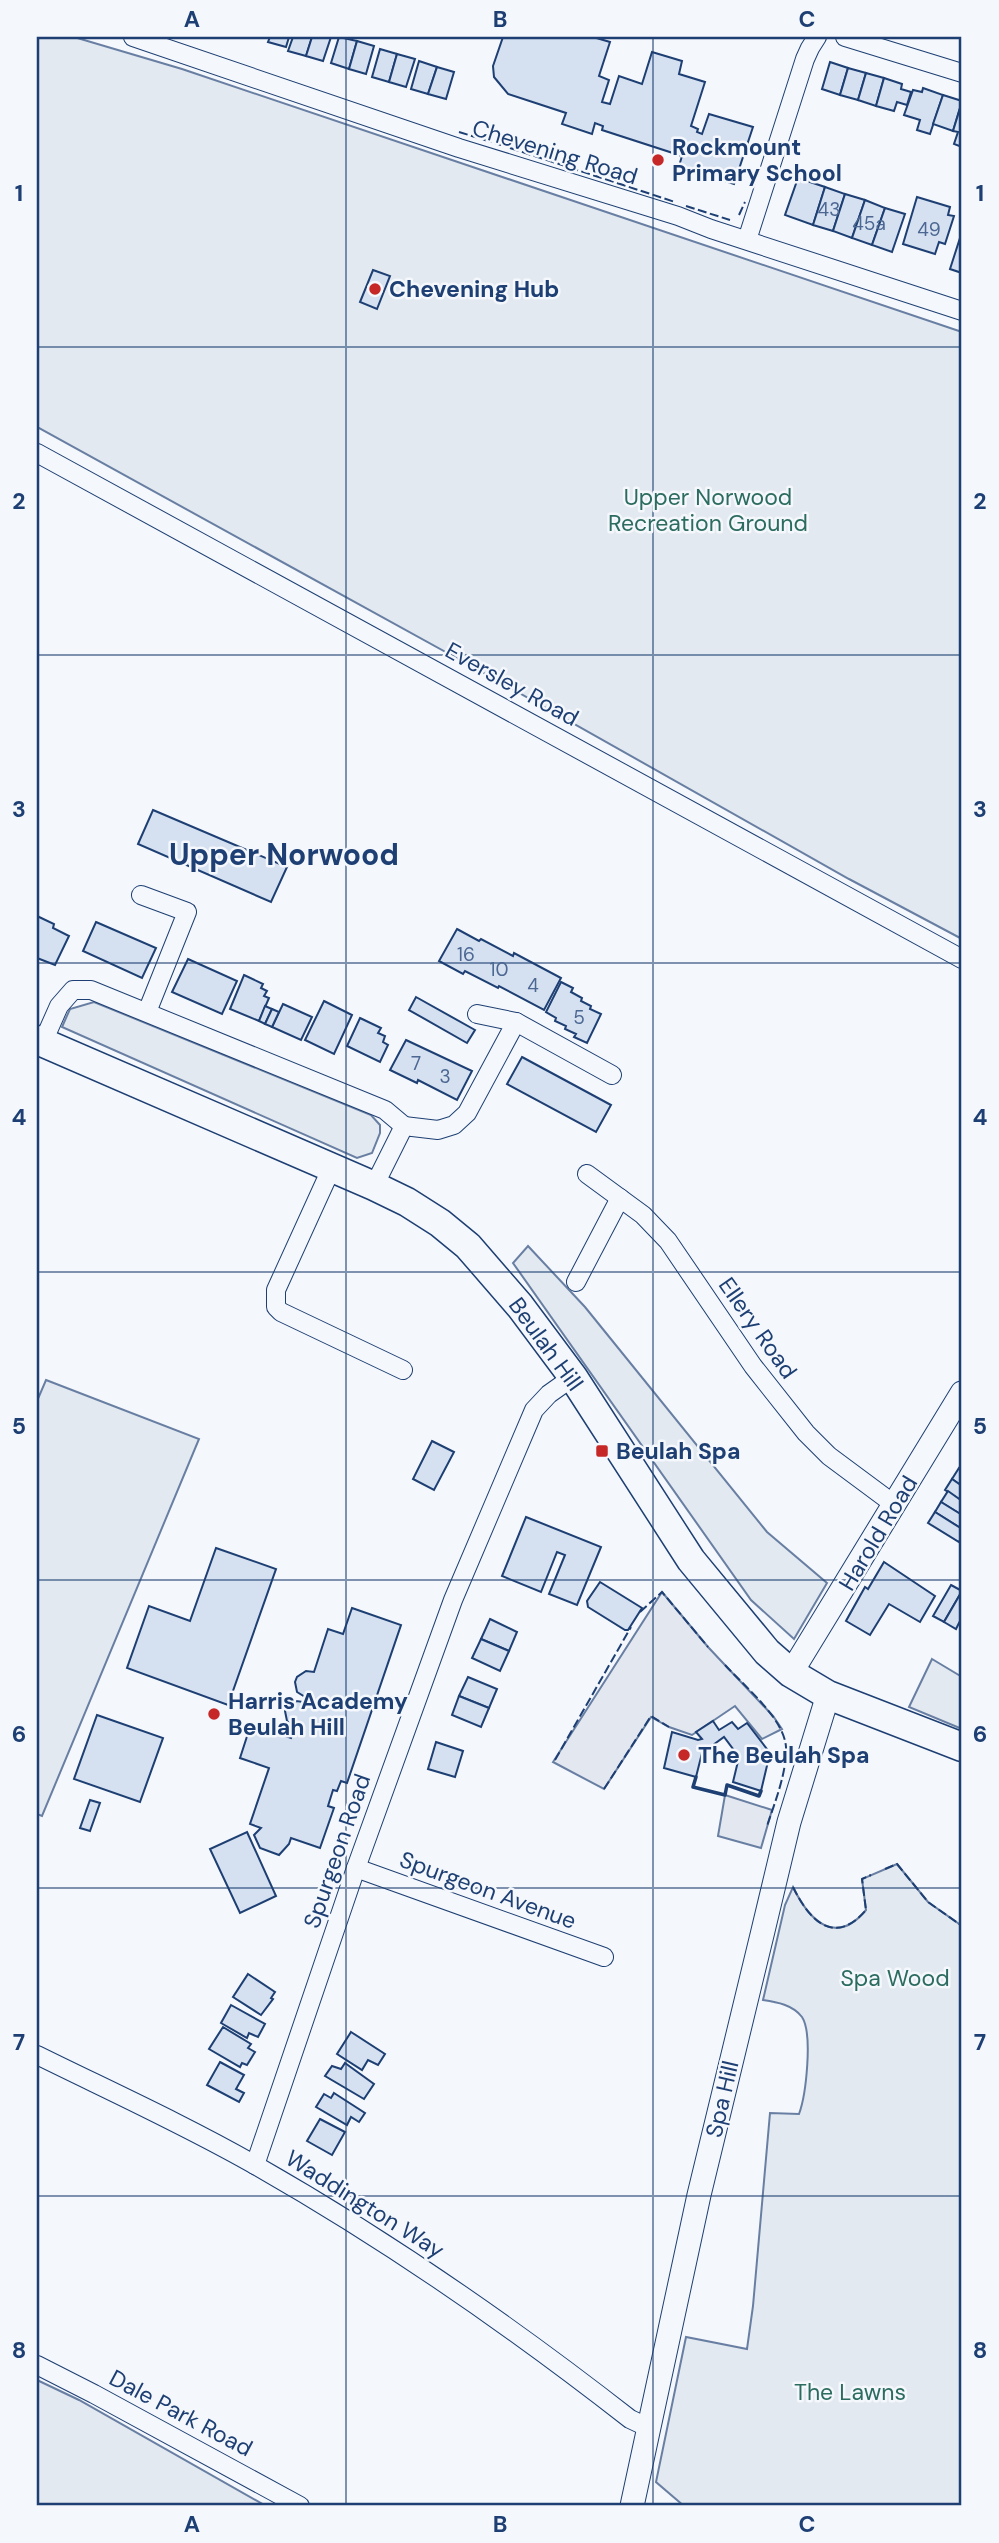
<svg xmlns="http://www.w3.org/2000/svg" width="999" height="2543" font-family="'DM Sans',sans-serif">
<rect width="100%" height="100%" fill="#f4f7fb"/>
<g fill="#e3e9f0" stroke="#687fa3" stroke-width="2">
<path d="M37 37H74L182 69 962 332V939L849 879 491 677 37 427Z"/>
<path d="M94 1002 371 1115 380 1125V1133L372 1153 357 1158 62 1027 70 1009Z"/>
<path d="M528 1246 585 1307 767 1532 827 1583 794 1639 751 1600 513 1263Z"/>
<path d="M46 1380 199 1439 42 1816 37 1814V1401Z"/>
<path d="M932 1659 962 1677V1729L909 1707Z"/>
<path d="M897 1864 928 1902 962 1926V2506H684L656 2482 686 2337 747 2349 753 2306 770 2113 799 2114C806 2095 813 2034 802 2017 793 2005 777 2002 763 2000L785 1905 793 1887C810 1922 836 1946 866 1910L862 1879Z"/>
<path d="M37 2380 79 2400 266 2506H37Z"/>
</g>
<g fill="#e3e8f0" stroke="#687fa3" stroke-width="2">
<path d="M662 1592 708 1647 773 1716 782 1729 762 1739 735 1706 692 1735 669 1727 651 1717 604 1789 553 1762Z"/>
<path d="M725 1795 772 1810 761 1848 718 1836Z"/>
</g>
<g fill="#d5e0f0" stroke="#1d3f73" stroke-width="2">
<path d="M270 37H289L286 47 268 42Z"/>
<path d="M293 37H312L306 56 288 51Z"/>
<path d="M312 37H331L323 61 306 56Z"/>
<path d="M339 37 357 41 349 69 331 63Z"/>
<path d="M503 37H593L610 42 599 76 609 80 602 102 610 104 619 76 642 84 652 52 682 61 679 74 705 82 691 126 698 129 697 132 702 134 709 114 753 127 734 184 679 166 682 156 602 130 603 126 595 123 592 134 562 124 566 113 508 94 494 77 493 66Z"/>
<path d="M357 41 374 46 366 74 349 69Z"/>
<path d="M380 49 397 54 389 82 372 77Z"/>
<path d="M397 54 415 59 406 87 389 82Z"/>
<path d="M419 61 437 67 428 94 411 89Z"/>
<path d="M830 62 848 68 840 95 822 89Z"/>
<path d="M437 67 454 72 446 99 428 94Z"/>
<path d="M848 68 866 73 858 100 840 95Z"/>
<path d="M866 73 884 78 876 106 858 100Z"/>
<path d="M884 78 902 84 901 89 911 92 907 105 897 102 894 111 876 106Z"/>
<path d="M923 88 943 95 930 134 917 130 920 120 904 115 913 90 922 92Z"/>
<path d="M943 95 962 101 953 131 933 124Z"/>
<path d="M962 102V147L954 144 958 132 953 131Z"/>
<path d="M798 178 825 187 813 225 785 215Z"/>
<path d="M825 187 845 194 833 231 813 225Z"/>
<path d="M845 194 865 200 852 238 833 231Z"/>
<path d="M917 197 950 207 948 215 954 216 945 244 939 242 935 254 903 244Z"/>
<path d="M865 200 885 208 872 245 852 238Z"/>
<path d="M885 208 905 214 892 252 872 245Z"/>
<path d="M960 238 962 239V273L950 269Z"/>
<path d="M373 270 390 276 377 309 360 302Z"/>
<path d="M153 810 287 867 271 902 138 844Z"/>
<path d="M37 916 54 924 53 928 69 936 55 965 37 958Z"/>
<path d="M96 922 156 948 142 978 83 951Z"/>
<path d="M457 929 479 941 481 939 513 956 514 953 561 978 544 1010 499 986 498 988 465 971 463 974 439 961Z"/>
<path d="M188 959 237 981 222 1014 172 992Z"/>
<path d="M244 975 263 984 261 988 267 991 264 996 269 998 259 1021 230 1009Z"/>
<path d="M561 982 573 988 571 992 582 998 581 1001 591 1006 590 1009 601 1014 587 1043 574 1037 576 1034 565 1029 566 1026 555 1021 556 1018 546 1012Z"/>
<path d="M416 997 475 1030 467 1043 409 1010Z"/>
<path d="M324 1001 352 1015 334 1054 305 1040Z"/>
<path d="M283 1004 312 1017 301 1040 272 1027Z"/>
<path d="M265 1006 272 1009 265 1024 259 1021Z"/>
<path d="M272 1009 279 1012 272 1027 265 1024Z"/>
<path d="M360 1018 381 1028 378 1033 385 1036 383 1042 388 1045 380 1062 347 1046Z"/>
<path d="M406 1040 472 1071 457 1100 418 1080 417 1083 390 1070Z"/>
<path d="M522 1057 611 1105 596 1132 507 1084Z"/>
<path d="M432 1441 454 1452 434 1490 413 1479Z"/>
<path d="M959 1468 962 1470V1486L952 1479Z"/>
<path d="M952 1479 962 1486V1501L945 1490Z"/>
<path d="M948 1491 962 1501V1515L941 1502Z"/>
<path d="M941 1502 962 1515V1529L935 1512Z"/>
<path d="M935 1512 962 1529V1536L959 1542 928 1523Z"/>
<path d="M526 1517 601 1547 577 1605 549 1594 565 1555 557 1552 541 1592 502 1576Z"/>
<path d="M216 1548 276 1569 228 1705 127 1668 149 1606 190 1621Z"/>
<path d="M884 1562 935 1596 920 1622 889 1604 870 1635 846 1621 865 1587 868 1589Z"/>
<path d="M600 1582 642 1608 628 1630H625L588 1607 587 1601Z"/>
<path d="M951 1585 962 1591 944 1622 933 1616Z"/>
<path d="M962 1591V1617L956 1629 944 1622Z"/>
<path d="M352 1608 401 1625 347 1783 341 1781 337 1791 333 1790 328 1806 334 1808 320 1848 291 1838 289 1844 279 1855 260 1848 254 1835 261 1828 250 1824 269 1768 240 1758 251 1724 291 1738 295 1727 287 1721 285 1711 291 1703 296 1701 303 1702 305 1697 297 1692 295 1682 297 1677 306 1671 314 1672 328 1629 343 1634Z"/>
<path d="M490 1619 517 1632 509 1651 481 1639Z"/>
<path d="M481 1639 509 1651 500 1671 472 1658Z"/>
<path d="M468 1677 497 1689 489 1708 459 1696Z"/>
<path d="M459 1696 489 1708 481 1727 452 1715Z"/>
<path d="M97 1715 163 1738 140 1802 74 1779Z"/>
<path d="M713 1721 719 1730 732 1722 738 1729 747 1723 770 1753 761 1791 733 1782 739 1757 724 1737 702 1753 696 1777 664 1768 672 1732 698 1740 702 1739 696 1732Z"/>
<path d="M436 1742 463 1751 455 1777 428 1769Z"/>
<path d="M90 1800 100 1803 90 1831 80 1828Z"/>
<path d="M247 1832 276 1896 240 1913 210 1849Z"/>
<path d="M248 1974 275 1992 271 1998 273 1999 261 2015 233 1997Z"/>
<path d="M231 2005 265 2024 258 2037 249 2033 247 2038 221 2023Z"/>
<path d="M223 2027 251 2044 248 2048 255 2052 247 2065 242 2063 240 2067 209 2049Z"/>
<path d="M351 2032 385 2054 378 2065 368 2060 362 2070 337 2054Z"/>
<path d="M220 2062 244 2075 236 2089 244 2093 239 2102 207 2085Z"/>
<path d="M345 2063 374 2084 364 2099 325 2076 332 2066 341 2069Z"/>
<path d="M334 2093 365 2113 359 2122 351 2117 347 2125 316 2107 324 2094 331 2098Z"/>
<path d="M320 2119 345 2132 332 2155 307 2141Z"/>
</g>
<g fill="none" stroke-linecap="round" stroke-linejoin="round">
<g stroke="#1d3f73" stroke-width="20">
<g id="minor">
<path d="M133 37 459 148 678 216 711 229 962 311"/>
<path d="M845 37 962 73"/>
<path d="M747 240 805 59 810 48 817 37"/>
<path d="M37 453 962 959"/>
<path d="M141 895 187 912 147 1012"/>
<path d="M477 1014 516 1022 612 1075"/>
<path d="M43 1042 59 1006 73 990H91L385 1110 404 1126"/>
<path d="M332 1167 276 1290V1307L281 1312 403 1370"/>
<path d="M587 1174 643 1215 668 1241 753 1366 806 1433 829 1456 895 1505"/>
<path d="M374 1186 404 1126 438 1130 454 1125 467 1113 516 1022"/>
<path d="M576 1282 620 1198"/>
<path d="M356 1868 604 1957"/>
<path d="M37 2055C110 2091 185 2125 255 2165 387 2240 511 2326 630 2419L647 2427"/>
<path d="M255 2165 356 1868 453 1600 534 1410 549 1394 573 1377"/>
<path d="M37 2365 94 2394 300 2506"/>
</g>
</g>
<g stroke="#1d3f73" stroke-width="25">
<g id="tertiary">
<path d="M791 1673 962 1393"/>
<path d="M632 2506 699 2195 762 1935 789 1822 828 1695"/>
</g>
</g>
<g stroke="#1d3f73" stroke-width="31">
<path id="primary" d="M37 1040 374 1186 407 1202 440 1223 468 1246 520 1306 573 1377 691 1560 767 1652 791 1673 828 1695 962 1747"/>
</g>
<use href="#minor" stroke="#f4f7fb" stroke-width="18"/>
<use href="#tertiary" stroke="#f4f7fb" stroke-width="23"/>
<use href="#primary" stroke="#f4f7fb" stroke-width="28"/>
<g stroke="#1d3f73" stroke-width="2" stroke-dasharray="9 3.5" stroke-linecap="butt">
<path d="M459 132 501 145"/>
<path d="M510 148 675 202"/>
<path d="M686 206 730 220"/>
<path d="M739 215 745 202"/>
<path d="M640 1612 662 1592 708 1647"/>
<path d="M725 1665C744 1686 784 1718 786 1747 787 1772 775 1802 767 1826"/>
<path d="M555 1760 631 1627"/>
<path d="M604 1789 651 1716 669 1727"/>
<path d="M885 1869 897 1864 928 1902 962 1926"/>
<path d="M793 1887C810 1922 835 1946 866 1910L862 1879 871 1875"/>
</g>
<path stroke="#1d3f73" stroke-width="3.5" d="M696 1777 693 1787 725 1795 727 1785 759 1796 761 1791"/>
</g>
<path fill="none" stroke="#1d3f73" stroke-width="2" stroke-opacity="0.55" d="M346 37V2506M653 37V2506M37 347H962M37 655H962M37 963H962M37 1272H962M37 1580H962M37 1888H962M37 2196H962"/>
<g fill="#c62828" stroke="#f4f7fb" stroke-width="2.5">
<circle cx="658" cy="160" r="7"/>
<circle cx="375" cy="289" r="7"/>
<rect x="595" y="1444" width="14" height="14" rx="3.5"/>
<circle cx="214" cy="1714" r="7"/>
<circle cx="684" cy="1755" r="7"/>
</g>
<g text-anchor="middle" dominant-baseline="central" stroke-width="5" stroke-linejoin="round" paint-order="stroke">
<g font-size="19" fill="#4b6792">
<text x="829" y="209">43</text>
<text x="869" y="223">45a</text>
<text x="929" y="229">49</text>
<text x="466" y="954">16</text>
<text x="499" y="969">10</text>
<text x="533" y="985">4</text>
<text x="579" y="1017">5</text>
<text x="416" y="1063">7</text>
<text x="445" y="1076">3</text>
</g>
<g font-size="23" font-weight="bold" fill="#1d3f73" stroke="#f4f7fb" text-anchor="start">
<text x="672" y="147">Rockmount<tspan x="672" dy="26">Primary School</tspan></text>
<text x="389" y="289">Chevening Hub</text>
<text x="616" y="1451">Beulah Spa</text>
<text x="228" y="1701">Harris Academy<tspan x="228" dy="26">Beulah Hill</tspan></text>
<text x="698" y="1755">The Beulah Spa</text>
</g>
<g font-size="23" fill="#1d3f73" stroke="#f4f7fb">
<text transform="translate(555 152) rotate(17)">Chevening Road</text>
<text transform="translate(512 684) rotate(29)">Eversley Road</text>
<text transform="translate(758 1328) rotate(55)">Ellery Road</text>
<text transform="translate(546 1344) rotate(54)">Beulah Hill</text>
<text transform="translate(878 1533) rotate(-59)">Harold Road</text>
<text transform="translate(337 1851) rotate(-71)">Spurgeon Road</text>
<text transform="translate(488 1890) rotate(20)">Spurgeon Avenue</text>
<text transform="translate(722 2099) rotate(-77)">Spa Hill</text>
<text transform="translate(365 2204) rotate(32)">Waddington Way</text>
<text transform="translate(181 2413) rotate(28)">Dale Park Road</text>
</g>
<g font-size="23" fill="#2c6c60" stroke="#f4f7fb">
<text x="708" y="497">Upper Norwood<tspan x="708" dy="26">Recreation Ground</tspan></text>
<text x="895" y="1978">Spa Wood</text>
<text x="850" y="2392">The Lawns</text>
</g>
<g font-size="30" font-weight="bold" fill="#1d3f73" stroke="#f4f7fb">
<text x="284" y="854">Upper Norwood</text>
</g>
</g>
<rect width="999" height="2543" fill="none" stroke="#f4f7fb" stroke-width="77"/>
<rect x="38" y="38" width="922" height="2466" fill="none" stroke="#1d3f73" stroke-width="2.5"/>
<g font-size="23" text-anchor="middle" font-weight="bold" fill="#1d3f73">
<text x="192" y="27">A</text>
<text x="500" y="27">B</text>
<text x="807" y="27">C</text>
<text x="19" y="201">1</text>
<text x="980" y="201">1</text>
<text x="19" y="509">2</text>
<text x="980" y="509">2</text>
<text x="19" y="817">3</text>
<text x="980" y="817">3</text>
<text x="19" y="1125">4</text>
<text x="980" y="1125">4</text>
<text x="19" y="1434">5</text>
<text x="980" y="1434">5</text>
<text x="19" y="1742">6</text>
<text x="980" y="1742">6</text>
<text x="19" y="2050">7</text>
<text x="980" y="2050">7</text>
<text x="19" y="2358">8</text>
<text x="980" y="2358">8</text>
<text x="192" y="2532">A</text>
<text x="500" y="2532">B</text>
<text x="807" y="2532">C</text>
</g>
</svg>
